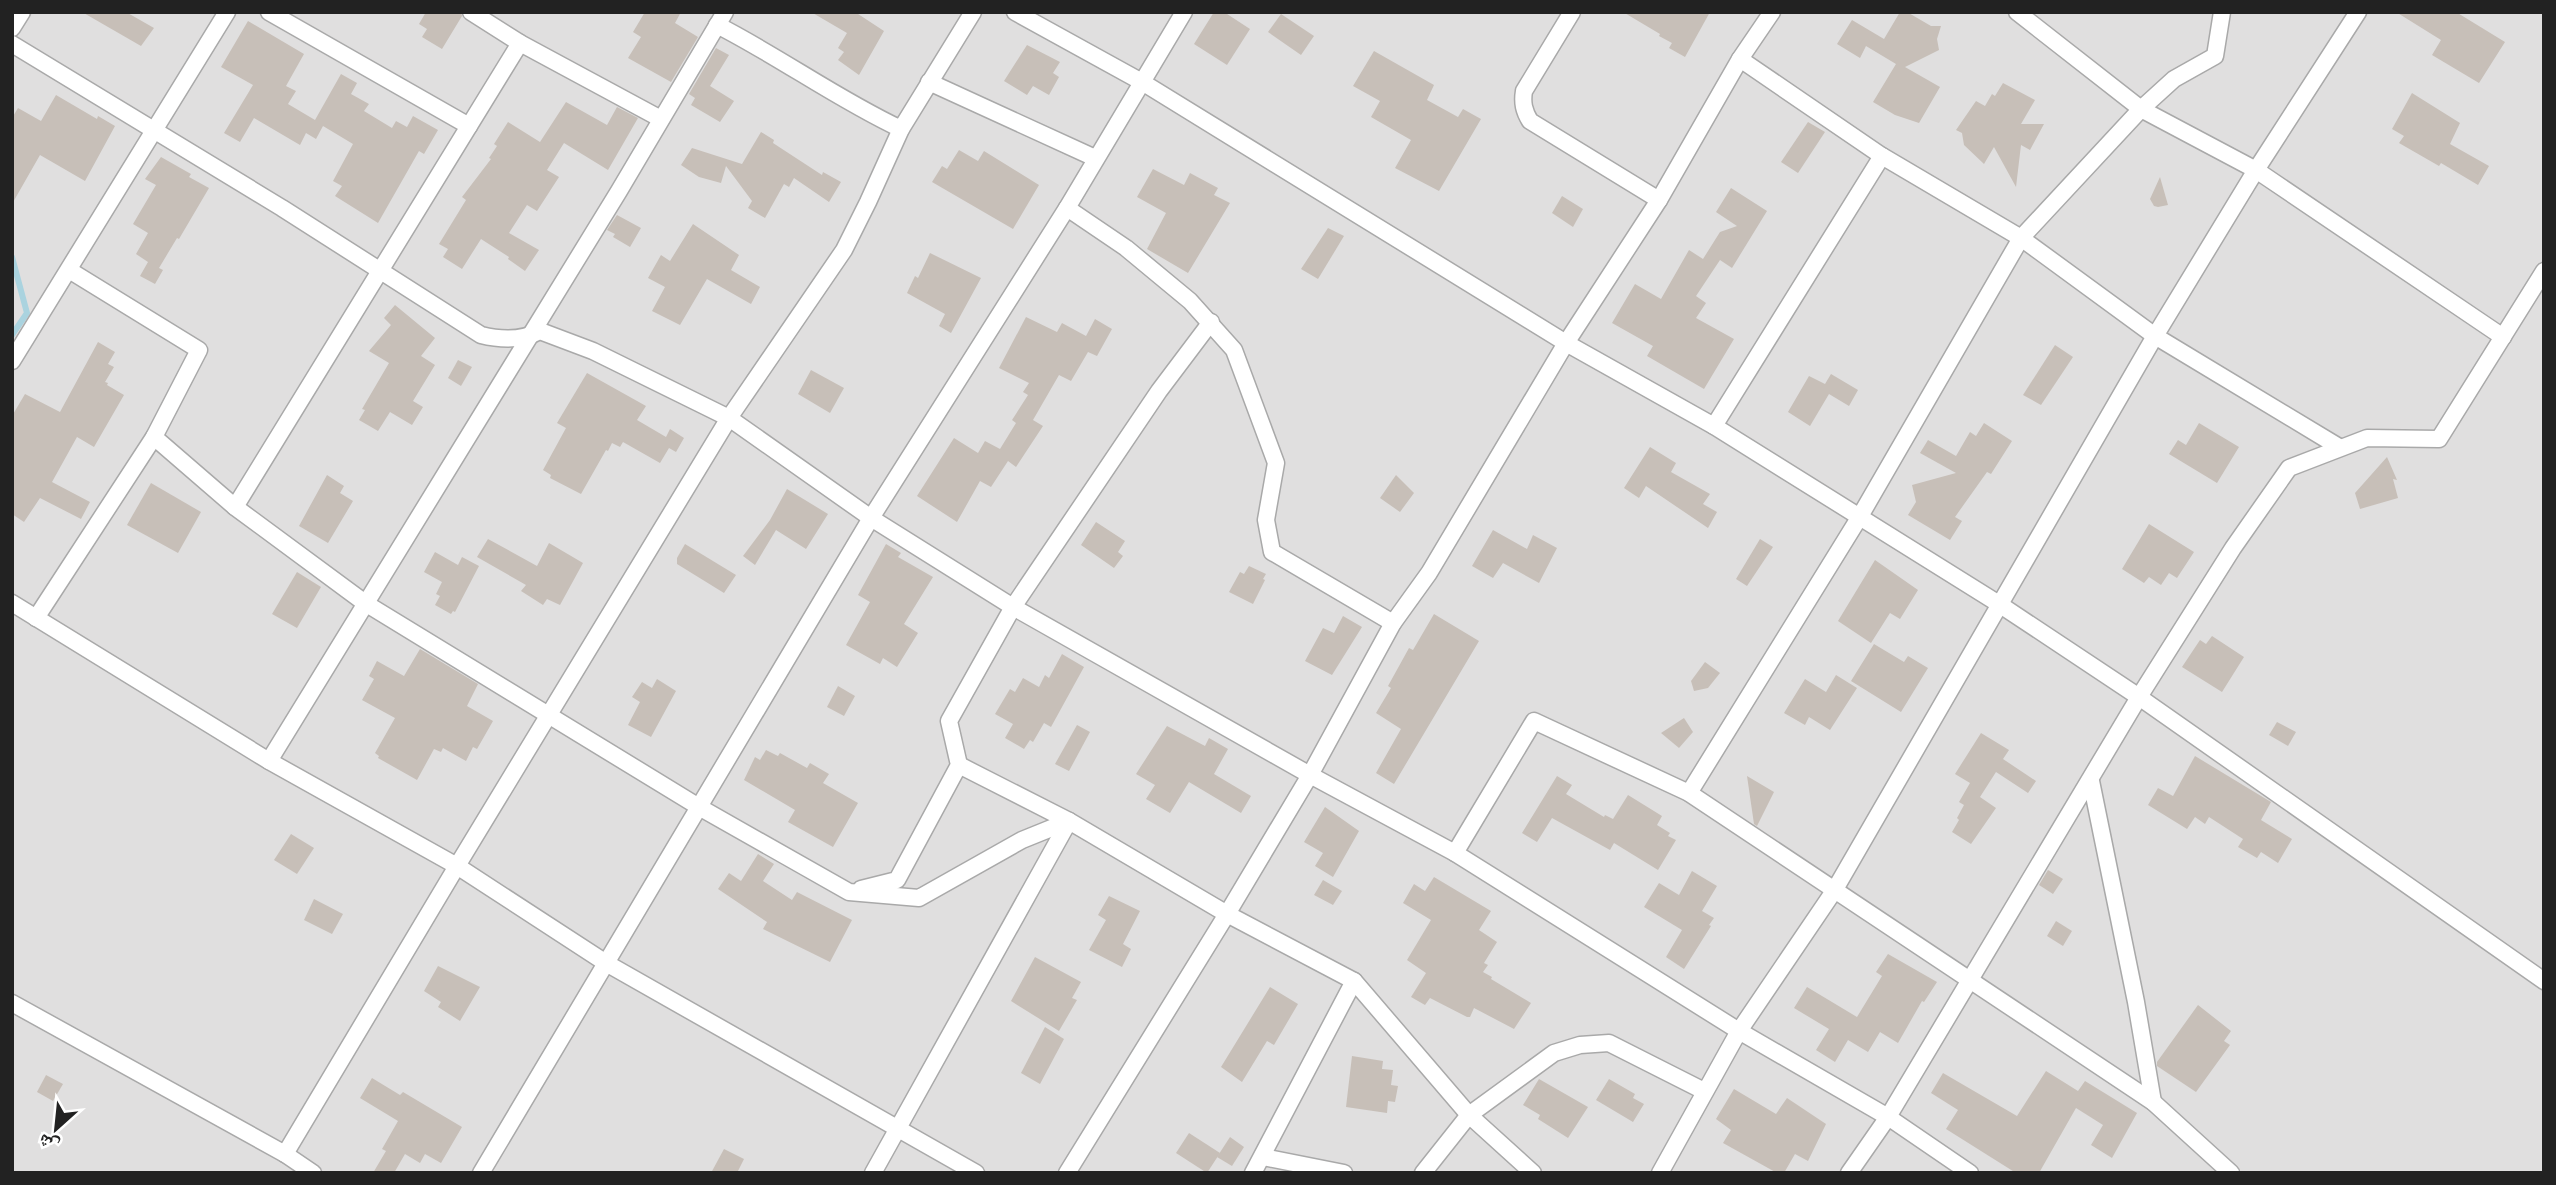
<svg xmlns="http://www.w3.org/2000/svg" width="2556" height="1185" font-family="'Titillium Web','Noto Naskh Arabic',sans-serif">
<rect width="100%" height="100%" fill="#f2efe9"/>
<rect fill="#e0dfdf" x="12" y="12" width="2532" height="1161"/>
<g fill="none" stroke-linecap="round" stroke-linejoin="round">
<path stroke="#aad3df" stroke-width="6" d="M12 257 27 313 12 335"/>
</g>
<g fill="#c7bfb8">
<path d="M82 12H126L154 28 141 46Z"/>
<path d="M426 12H461L462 16 442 49 422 37 427 29 419 24Z"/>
<path d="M645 12H681L675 23 698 37 671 82 628 58 641 37 633 32Z"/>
<path d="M811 12H855L884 31 859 75 838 60 844 52 838 48 847 33Z"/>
<path d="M1214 12H1224L1250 29 1227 65 1194 44Z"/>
<path d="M1623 12H1710L1685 57 1669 48 1672 43 1659 36 1660 34Z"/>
<path d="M1900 12H1907L1931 26H1941L1937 39 1939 50 1905 67 1940 87 1919 123 1895 115 1873 102 1896 64 1866 46 1860 58 1837 44 1852 20 1884 39Z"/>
<path d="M2396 12H2456L2505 42 2479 83 2432 55 2441 40Z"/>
<path d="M1281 14 1314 36 1301 55 1268 32Z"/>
<path d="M248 21 304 54 286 86 296 91 288 104 315 120 341 74 357 83 351 94 369 104 364 111 392 128 396 121 407 127 413 116 438 130 424 154 419 151 378 223 335 196 342 186 333 181 353 144 323 126 316 139 306 133 300 145 254 118 240 142 224 133 253 85 221 67Z"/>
<path d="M1027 45 1060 62 1053 73 1059 77 1049 95 1033 86 1027 95 1004 81Z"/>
<path d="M716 48 729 55 710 86 734 101 720 122 691 105 695 98 689 94Z"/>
<path d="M1374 51 1434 85 1427 100 1458 117 1463 109 1481 119 1439 191 1395 168 1411 140 1371 117 1380 101 1353 86Z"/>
<path d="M2003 83 2035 100 2021 124H2044L2030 150 2021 145 2016 187 1994 147 1984 164 1964 145 1962 133 1956 130 1976 101 1985 106 1992 94 1995 96Z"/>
<path d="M2412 93 2460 123 2450 144 2489 166 2478 185 2441 163 2439 166 2399 143 2404 136 2392 129Z"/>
<path d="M56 95 97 119 98 116 115 126 85 181 40 155 12 204V118L18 108 41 121Z"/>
<path d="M566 102 607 125 617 107 638 118 608 170 564 143 547 170 559 177 537 211 527 205 509 233 539 250 525 271 508 259 509 257 481 239 462 269 443 257 448 249 439 244 466 200 462 197 491 159 489 158 497 146 494 144 508 122 540 142Z"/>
<path d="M1808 122 1825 132 1798 173 1781 162Z"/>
<path d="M761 132 774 140 773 143 822 175 823 172 841 182 829 202 794 178 789 187 784 184 765 218 748 208 752 201 726 166 721 183 699 177 681 165 692 148 742 164Z"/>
<path d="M959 150 978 161 984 151 1039 185 1013 229 932 182 942 166 947 169Z"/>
<path d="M161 157 191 174 189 177 209 188 179 239 177 238 159 268 163 270 155 284 140 276 148 262 136 254 148 233 133 224 156 185 145 179Z"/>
<path d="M1153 169 1184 185 1190 173 1218 188 1214 195 1230 203 1188 273 1147 249 1166 213 1137 197Z"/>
<path d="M2160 177 2168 205 2158 207 2154 206 2150 199Z"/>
<path d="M1731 188 1767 211 1732 268 1720 260 1696 296 1706 303 1696 318 1734 339 1704 389 1647 356 1653 346 1612 323 1635 284 1661 299 1689 250 1703 259 1720 232 1737 226 1716 212Z"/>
<path d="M1562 196 1583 209 1573 227 1552 213Z"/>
<path d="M617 215 641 228 630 247 613 237 615 234 607 230Z"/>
<path d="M693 224 739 255 731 270 760 287 751 304 707 279 680 325 652 311 665 287 648 278 661 255 670 261Z"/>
<path d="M1328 228 1344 236 1318 279 1301 269Z"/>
<path d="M930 253 981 278 951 333 939 326 945 314 907 293 915 276 918 278Z"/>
<path d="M395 305 435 338 421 356 435 365 413 401 423 407 412 425 390 412 378 431 359 420 365 410 362 409 389 363 369 351 391 325 384 318Z"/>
<path d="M1026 317 1057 332 1062 323 1086 336 1095 319 1112 329 1097 356 1088 352 1071 381 1059 375 1033 420 1043 426 1016 467 1008 461 991 487 980 481 957 522 917 496 954 438 978 453 985 441 1000 449 1016 423 1012 420 1028 395 1023 392 1029 383 999 368Z"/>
<path d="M98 342 115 352 108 364 114 367 105 382 108 383 107 385 124 395 94 447 77 437 52 482 90 502 81 519 40 498 24 522 12 514V416L25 394 60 412Z"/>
<path d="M2055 345 2073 357 2041 405 2023 395Z"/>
<path d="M458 360 472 367 461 386 448 378Z"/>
<path d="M811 370 844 388 830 413 798 394Z"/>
<path d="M587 373 646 406 637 420 666 437 670 429 684 438 676 452 669 448 660 463 623 442 620 447 612 443 608 451 606 450 581 494 550 478 551 475 543 470 566 428 557 423Z"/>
<path d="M1831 374 1858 390 1849 406 1829 394 1810 426 1788 412 1809 376 1825 384Z"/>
<path d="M1984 423 2012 441 1991 474 1987 472 1955 517 1962 521 1950 540 1908 515 1916 502 1912 485 1956 473 1920 453 1928 440 1956 456 1970 432 1976 436Z"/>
<path d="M2199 423 2239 447 2217 483 2169 454 2178 440 2186 445Z"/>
<path d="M1650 447 1676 463 1671 472 1710 494 1703 504 1717 512 1708 528 1646 486 1639 498 1624 488Z"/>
<path d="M2387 457 2397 480 2393 479 2398 498 2360 509 2355 493Z"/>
<path d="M327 475 344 486 340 493 353 501 328 543 299 526Z"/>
<path d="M1396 475 1414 493 1400 512 1380 498Z"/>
<path d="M151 483 201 512 178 553 127 525Z"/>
<path d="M787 489 828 514 806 549 776 530 755 565 743 556 770 520Z"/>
<path d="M1096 522 1125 541 1118 552 1123 556 1114 568 1081 545Z"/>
<path d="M2149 524 2194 552 2177 578 2169 573 2161 585 2149 577 2144 583 2122 569Z"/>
<path d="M1493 530 1527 549 1533 535 1557 548 1539 583 1503 563 1493 578 1472 566Z"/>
<path d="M488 539 537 566 549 543 583 563 560 605 547 599 543 605 521 591 526 585 477 557Z"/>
<path d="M1760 539 1773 547 1747 586 1736 579Z"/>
<path d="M685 544 736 575 724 593 677 564V558Z"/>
<path d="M886 544 901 553 898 557 933 577 904 624 918 633 897 667 883 658 880 664 846 645 870 602 858 595Z"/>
<path d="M435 552 458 565 462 557 479 566 455 612 453 611 451 614 435 605 440 596 436 594 442 582 424 572Z"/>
<path d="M1875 560 1918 590 1900 619 1890 613 1871 643 1838 621Z"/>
<path d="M1249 566 1266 574 1263 579 1265 580 1253 604 1229 592 1240 572 1244 574Z"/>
<path d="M297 572 321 587 297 628 272 614Z"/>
<path d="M1434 614 1479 641 1394 784 1376 773 1401 729 1376 713 1391 688 1388 686 1409 648 1413 650Z"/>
<path d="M1343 616 1362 627 1332 675 1305 661 1323 628 1334 633Z"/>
<path d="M2212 636 2244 657 2222 692 2182 667 2200 640 2206 644Z"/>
<path d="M1874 644 1904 662 1908 656 1928 668 1901 712 1851 681Z"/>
<path d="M420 649 478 684 467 706 493 721 477 749 473 747 466 761 443 748 441 752 434 749 417 780 378 758 379 756 375 753 395 718 362 700 374 679 369 676 377 661 404 676Z"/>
<path d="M1062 654 1084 667 1051 727 1044 723 1033 742 1030 740 1024 749 1005 738 1013 724 995 714 1010 689 1015 692 1023 678 1039 687 1045 675 1049 678Z"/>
<path d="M1705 662 1720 673 1708 688 1694 691 1691 681Z"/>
<path d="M1836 675 1857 688 1830 730 1809 717 1805 725 1784 713 1805 679 1826 692Z"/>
<path d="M657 679 676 691 651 737 628 725 640 702 632 697 642 682 652 688Z"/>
<path d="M838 686 855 696 844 716 827 707Z"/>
<path d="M1684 718 1693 732 1679 748 1661 733Z"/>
<path d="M2277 722 2296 732 2288 746 2269 735Z"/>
<path d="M1077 725 1090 732 1069 771 1055 764Z"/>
<path d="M1167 726 1205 746 1209 738 1228 749 1214 774 1251 796 1241 813 1189 782 1170 813 1146 799 1155 785 1136 774Z"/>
<path d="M1981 733 2009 750 2003 759 2036 781 2028 793 1996 772 1980 797 1996 808 1971 844 1952 832 1959 820 1957 818 1964 805 1959 802 1970 783 1955 774Z"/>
<path d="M766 750 778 756 780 753 807 768 810 763 829 774 823 783 858 803 833 847 788 822 795 810 744 780 755 757 760 760Z"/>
<path d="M2195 756 2271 802 2261 820 2292 839 2278 863 2261 852 2257 858 2238 847 2243 839 2209 817 2205 824 2195 817 2187 829 2148 805 2158 788 2173 796Z"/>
<path d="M1557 776 1572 785 1566 794 1604 817 1605 815 1613 819 1628 795 1662 816 1657 825 1670 833 1668 836 1676 840 1658 870 1614 843 1610 850 1552 818 1537 842 1522 833Z"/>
<path d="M1747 776 1774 792 1757 826 1754 824Z"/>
<path d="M1325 807 1359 831 1333 877 1315 866 1323 853 1304 842Z"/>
<path d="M291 834 314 848 297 874 274 860Z"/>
<path d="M758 854 774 864 763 881 792 900 797 892 852 920 830 962 763 929 767 922 718 889 729 873 741 881Z"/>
<path d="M2048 870 2063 879 2053 894 2039 885Z"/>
<path d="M1692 871 1717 886 1702 911 1714 918 1709 925 1711 926 1684 969 1666 957 1682 930 1644 907 1659 883 1679 895Z"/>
<path d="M1434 877 1491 911 1479 930 1497 942 1484 963 1488 965 1483 972 1492 977 1491 979 1531 1003 1514 1029 1474 1008 1470 1017H1467L1430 998 1425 1005 1411 997 1426 973 1407 960 1431 920 1403 903 1414 884 1425 891Z"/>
<path d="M1323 880 1342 891 1333 905 1314 895Z"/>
<path d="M1109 896 1140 911 1123 944 1131 949 1122 967 1089 950 1106 920 1098 915Z"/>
<path d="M314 899 343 914 332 934 304 920Z"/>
<path d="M2056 921 2072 931 2063 946 2047 936Z"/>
<path d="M1888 954 1937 982 1924 1002 1922 1001 1898 1043 1880 1032 1868 1052 1848 1040 1835 1062 1816 1050 1829 1029 1794 1008 1807 987 1857 1017 1882 976 1876 972Z"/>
<path d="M1035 957 1081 982 1072 998 1077 1000 1059 1031 1011 1001Z"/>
<path d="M438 966 480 987 460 1021 438 1007 441 1002 424 991Z"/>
<path d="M1270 987 1298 1004 1274 1045 1267 1041 1242 1082 1221 1067Z"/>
<path d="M2198 1005 2231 1031 2224 1041 2230 1045 2196 1092 2157 1066V1062Z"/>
<path d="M1045 1027 1064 1039 1040 1084 1021 1073Z"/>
<path d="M1352 1056 1383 1061 1382 1069 1393 1070 1391 1085 1398 1086 1395 1102 1388 1101 1387 1113 1346 1107Z"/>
<path d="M2046 1071 2078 1091 2085 1081 2137 1113 2112 1158 2091 1145 2103 1125 2076 1108 2039 1173H2016L1946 1129 1958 1110 1931 1093 1943 1073 2017 1116Z"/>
<path d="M46 1075 63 1084 53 1101 37 1092Z"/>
<path d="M372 1078 400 1095 403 1092 462 1127 441 1163 425 1154 420 1163 405 1154 394 1173H373L386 1151 382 1149 398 1121 360 1098Z"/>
<path d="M1539 1079 1588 1107 1568 1138 1538 1119 1540 1115 1523 1105Z"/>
<path d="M1609 1079 1635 1094 1633 1098 1644 1104 1633 1122 1596 1100Z"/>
<path d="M1734 1089 1776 1114 1787 1098 1826 1124 1808 1161 1795 1154 1784 1173H1777L1723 1143 1731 1130 1716 1119Z"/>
<path d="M1189 1133 1220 1153 1207 1173 1176 1153Z"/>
<path d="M1230 1137 1244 1147 1232 1166 1217 1157Z"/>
<path d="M724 1149 744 1159 737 1173H711Z"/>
</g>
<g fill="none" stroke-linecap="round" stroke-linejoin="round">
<g stroke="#a9a9a9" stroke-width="19">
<g id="minor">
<path d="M269 12 469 126"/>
<path d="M471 12 520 43 661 119"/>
<path d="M1015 12 1142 82 1566 343 1714 426 1999 604 2139 697 2544 981"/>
<path d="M1184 12 1067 208 1126 248 1190 301 1234 350 1276 463 1266 520 1272 552 1393 623"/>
<path d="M1572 12 1524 91C1522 103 1524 111 1530 121L1659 200"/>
<path d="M2017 12 2141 109 2256 170 2503 337"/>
<path d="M717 25C780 57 837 99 901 129"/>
<path d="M12 28 22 12"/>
<path d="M12 44 282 208 481 335C501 340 521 341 540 331L593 351 729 418 871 518 1013 607 1310 775 1455 853 1739 1031 1888 1117 1970 1173"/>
<path d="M1740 59 1882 156 2021 238 2155 336 2339 447"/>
<path d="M929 82 1095 158"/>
<path d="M12 361 227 12"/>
<path d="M1714 426 1882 156"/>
<path d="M154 437 235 507 365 603 699 807 849 892 919 898 1022 840 1069 821"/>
<path d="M235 507 520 43"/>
<path d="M12 603 269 761 457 866 606 963 976 1173"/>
<path d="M36 618 154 437 199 350 69 270"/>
<path d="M269 761 619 191 725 12"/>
<path d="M959 765 1069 821 1227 914 1354 981 1469 1115 1533 1173"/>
<path d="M2091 781 2136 1002 2153 1102"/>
<path d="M1689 793 1859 518 2021 238 2141 109 2174 79 2215 56 2222 12"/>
<path d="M1455 853 1534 721 1689 793 2153 1102 2231 1173"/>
<path d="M861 889 897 880 959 765 949 721 1013 607 1159 391 1211 322"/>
<path d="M12 1003 285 1154 313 1173"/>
<path d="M285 1154 457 866 729 418 844 250 868 202 901 129 973 12"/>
<path d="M1263 1157 1344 1173"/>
<path d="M481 1173 871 518 1067 208"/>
<path d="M873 1173 1069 821"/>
<path d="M1067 1173 1227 914 1310 775 1393 623 1429 573 1566 343 1659 200 1740 59 1772 12"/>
<path d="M1253 1173 1354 981"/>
<path d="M1423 1173 1469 1115 1554 1053 1580 1045 1609 1043 1704 1091"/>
<path d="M1660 1173 1739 1031 1834 891 2155 336 2256 170 2358 12"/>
<path d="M1849 1173 1888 1117 2139 697 2233 548 2289 468 2367 438 2439 439 2544 271"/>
</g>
</g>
<use href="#minor" stroke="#fff" stroke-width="16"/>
</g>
<rect width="2556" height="1185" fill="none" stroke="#222222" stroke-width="28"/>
<g transform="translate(56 1129) rotate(207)" stroke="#ffffff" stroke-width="5" paint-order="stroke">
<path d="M0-5L12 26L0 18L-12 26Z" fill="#222222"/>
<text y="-10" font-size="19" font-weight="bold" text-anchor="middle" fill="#222222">ش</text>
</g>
</svg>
